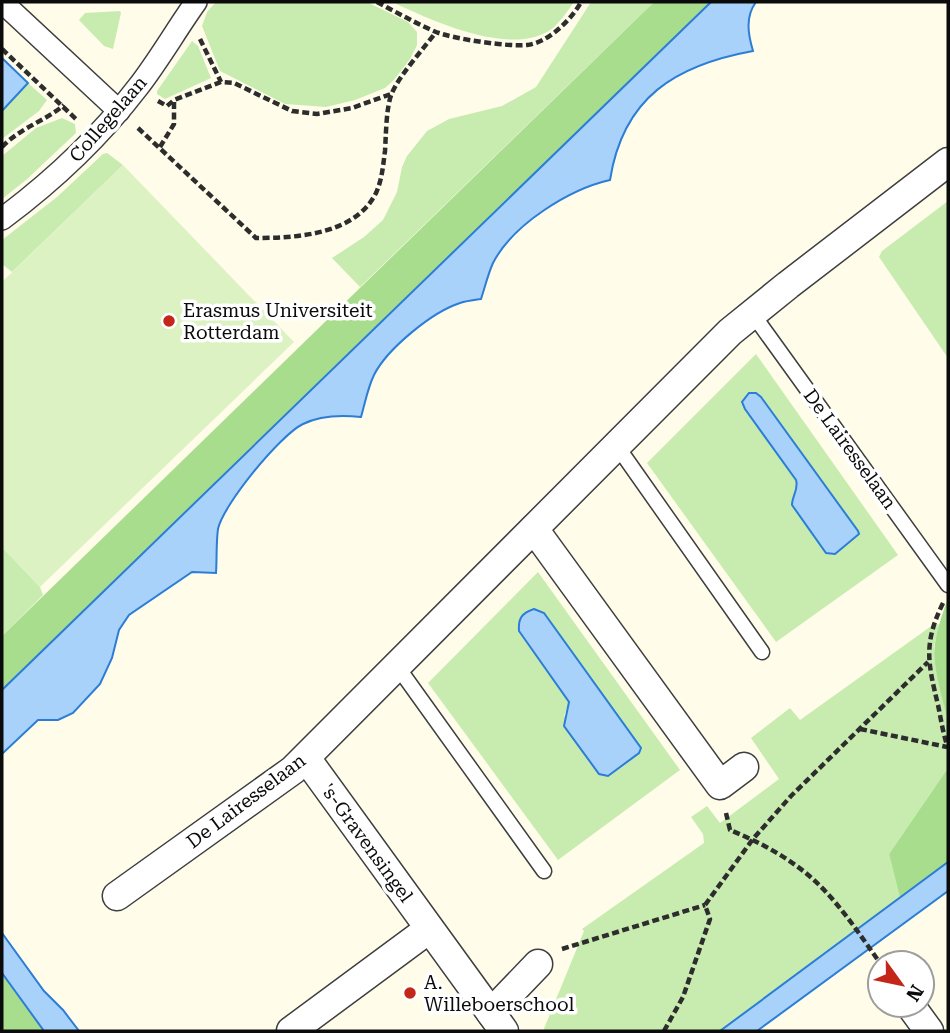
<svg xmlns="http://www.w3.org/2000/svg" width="950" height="1033" font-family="'Roboto Serif',serif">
<rect width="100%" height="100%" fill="#fffde9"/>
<g fill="#c8ecb0" fill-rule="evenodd">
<path d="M216 2H367L408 22 417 32V45L410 59 394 80 385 88 355 100 326 107 285 104 220 71 202 26 207 12Z"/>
<path d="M392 2H574C568 10 561 21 553 28 513 59 431 20 392 2Z"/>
<path d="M591 2H654L360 287 332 258 364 237 383 220 397 192 402 167 407 156 427 131 449 119 502 106 536 87Z"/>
<path d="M120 11 121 13 113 49 104 46 79 20 85 13Z"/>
<path d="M192 41 198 46 211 78 165 99 157 94V91Z"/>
<path d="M28 83 47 100 39 111 2 139V111Z"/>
<path d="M62 118 75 124 76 133 26 180 2 199V156L36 128Z"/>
<path d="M107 153 123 165 12 272 2 264V240L57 197 103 154Z"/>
<path d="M948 201V358L879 257 882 251Z"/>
<path d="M756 354 898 555 776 642 647 463ZM756 393 761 397 858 531 792 499 797 485 796 480Z"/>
<path d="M2 547 40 587 43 595 2 636Z"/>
<path d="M538 572 680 770 558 860 428 683ZM544 613 641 747 639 753 564 716 569 702Z"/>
<path d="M939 624 934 647 940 686 948 721V768L889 854 900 898 720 1031H543L584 931 582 929 704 843 703 834 691 817 707 806 720 823 779 779 751 738 790 708 800 720 930 627Z"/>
</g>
<g fill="#a8dd8e">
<path d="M654 2H711L2 690V636Z"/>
<path d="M947 601H948V721C943 699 932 666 935 644 937 629 942 615 947 601Z"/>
<path d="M948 768V862L900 898 889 854Z"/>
<path d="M2 973 40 1025 44 1031H2Z"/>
</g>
<path fill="#dcf2c3" d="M123 165 294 342 40 587 2 547V282Z"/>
<g fill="#a9d2fa" stroke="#2b7dd7" stroke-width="2">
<path d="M711 2H756C745 17 748 34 753 51 676 65 623 97 610 180 570 189 513 224 493 263 488 274 485 287 481 299 474 300 466 301 460 303 432 312 387 349 374 375 368 387 365 403 361 417 342 415 321 415 303 424 280 435 223 505 218 529 216 543 217 559 216 573L192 572 129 615 119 630 112 658 100 684 73 713 58 720H38L2 754V690Z"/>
<path d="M2 58 28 83 2 111Z"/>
<path d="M749 393H756L761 397 858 531 859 534 835 554 826 553 792 505C792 496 799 489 796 480L745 409 742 402Z"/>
<path d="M534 609 544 613 641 748 639 753 608 776 599 774 564 726 569 702 519 631C518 618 522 613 534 609Z"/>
<path d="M948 862V891L757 1031H720Z"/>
<path d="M2 933 44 991 63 1010 79 1031H44L2 973Z"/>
</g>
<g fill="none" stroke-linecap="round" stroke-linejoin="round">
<g stroke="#3e3e3e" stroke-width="17">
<g id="service">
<path d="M752 313 948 585"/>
<path d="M617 446 762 652"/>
<path d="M397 666 544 871"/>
</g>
</g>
<g stroke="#3e3e3e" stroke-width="24">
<g id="pedestrian">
<path d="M2 2 119 111"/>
<path d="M2 219C53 181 99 138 138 87 159 60 176 30 196 2"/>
</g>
</g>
<g stroke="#3e3e3e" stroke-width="31">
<g id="minor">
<path d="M534 529 720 785 744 767"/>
<path d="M306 758 504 1031"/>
<path d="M117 896 293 770 730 332 788 285 948 162"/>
<path d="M910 1005 929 1031"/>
<path d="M491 1013 538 964"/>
<path d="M291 1031 429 929"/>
</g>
</g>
<g stroke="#2d2d2d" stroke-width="4.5" stroke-dasharray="7 3.5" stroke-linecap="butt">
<path d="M377 2C396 12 415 23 436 32 454 39 508 47 527 45 548 43 572 19 581 2"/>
<path d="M200 39 221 82"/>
<path d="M2 49 77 120"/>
<path d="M158 101 167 106 173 101"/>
<path d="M138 128 256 238C296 238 355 235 376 193 382 180 383 166 385 151 386 136 386 106 392 93 399 76 424 48 436 32"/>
<path d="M2 147C20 128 45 121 64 105"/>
<path d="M160 147 174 124V100L221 82 234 83 292 111 317 114 352 108 391 94"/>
<path d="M943 603C923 644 928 663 938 705 941 719 943 734 948 748"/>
<path d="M860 729 947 747"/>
<path d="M726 813 730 830C757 841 784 855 807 874 836 898 858 932 880 963"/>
<path d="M562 949 705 905"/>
<path d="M664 1031 683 997 710 919 705 905 753 839 791 796 928 662"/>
</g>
<use href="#service" stroke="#fff" stroke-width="14"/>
<use href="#pedestrian" stroke="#fff" stroke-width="21"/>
<use href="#minor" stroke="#fff" stroke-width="28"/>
</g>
<g fill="#c4271a" stroke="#fff" stroke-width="2.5">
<circle cx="169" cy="321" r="7"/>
<circle cx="410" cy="993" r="7"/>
</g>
<g text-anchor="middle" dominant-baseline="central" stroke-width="7" stroke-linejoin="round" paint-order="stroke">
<g font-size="19" fill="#0b0b0b" stroke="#fff">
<text transform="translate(108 119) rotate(-49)">Collegelaan</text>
<text transform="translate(850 449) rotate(54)">De Lairesselaan</text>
<text transform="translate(246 801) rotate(-37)">De Lairesselaan</text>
<text transform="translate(367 843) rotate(54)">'s-Gravensingel</text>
</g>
<g font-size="19" fill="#0b0b0b" stroke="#fff" text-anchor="start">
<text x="183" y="310">Erasmus Universiteit<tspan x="183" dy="22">Rotterdam</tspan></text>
<text x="424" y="982">A.<tspan x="424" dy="22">Willeboerschool</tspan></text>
</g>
</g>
<rect width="950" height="1033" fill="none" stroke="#0b0b0b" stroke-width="7"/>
<g transform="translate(901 984) rotate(123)"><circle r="33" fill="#ffffff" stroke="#9d9d9d" stroke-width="2"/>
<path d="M0-5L12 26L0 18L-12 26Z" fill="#c4271a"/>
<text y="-10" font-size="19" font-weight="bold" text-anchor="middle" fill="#0b0b0b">N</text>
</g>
</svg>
